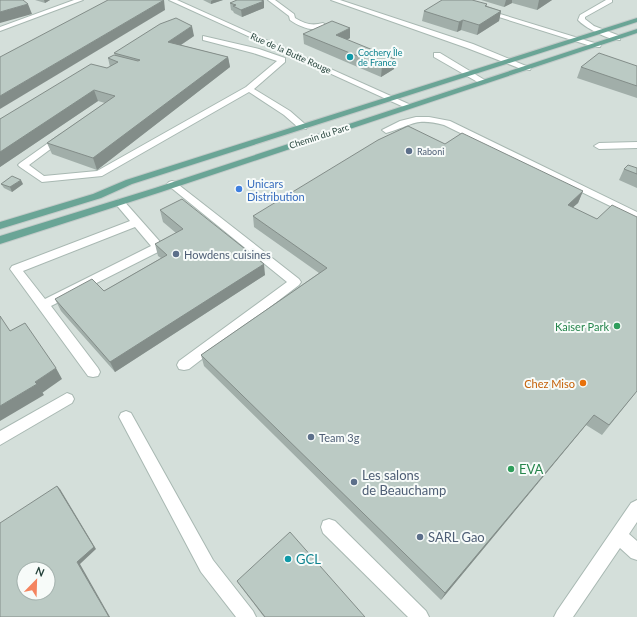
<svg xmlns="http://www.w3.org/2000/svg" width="637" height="617" font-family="Lato,sans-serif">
<rect width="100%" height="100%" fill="#e6efeb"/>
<path fill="#d4dfda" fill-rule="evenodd" d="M0 0H637V617H0ZM24 569H48V593H24Z"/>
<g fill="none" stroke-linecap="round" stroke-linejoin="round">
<g stroke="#a8b8b2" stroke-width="2">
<g id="minor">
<path d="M74 0H83L0 31V27Z"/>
<path d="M169 0H177L413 106 412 108H406Z"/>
<path d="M268 0H275L294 14 295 18C305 24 312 26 323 23L326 25C316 34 300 27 290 20L289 16Z"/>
<path d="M331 0H340L473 44 531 68 530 70H524L467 48Z"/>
<path d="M606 0H612V2L585 17V19L594 26 620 36V40C610 41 584 27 578 20L580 15Z"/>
<path d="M483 10H487L601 45 600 47H594L483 12Z"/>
<path d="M203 36 259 49 285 58V62L254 89 290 111 306 125 307 127 306 129H300L284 115 249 92 102 176 42 182 20 167 18 165 20 163 61 134 64 135 65 137 64 139 29 165 44 176 97 171 246 87 277 61 253 53 203 40Z"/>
<path d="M434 53H440L488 82 484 84H481L434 57Z"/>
<path d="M416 117H429L450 121 637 212V219L444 125C414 117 412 126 386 133L382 130 400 121Z"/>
<path d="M637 142V148L599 149 594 146 599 143Z"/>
<path d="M172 181 175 182 299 279 301 282 299 285 189 369 184 370 179 369 177 365 179 361 287 282 169 186 167 184 169 182Z"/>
<path d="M119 199 123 200 162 244 163 247 162 250 51 306 98 368 100 372 98 376 93 377 88 376 10 269 12 266 130 221 114 202ZM135 227 151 246 45 299 23 271Z"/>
<path d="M67 393 72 395 74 399 72 403 0 445V431Z"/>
<path d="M126 411 131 413 213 560 253 611 256 617H236L201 572 119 417 121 413Z"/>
<path d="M637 500V522L629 534 637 541V560L631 558 620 548 573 617H554L557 611 631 503Z"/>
<path d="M329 519 335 521 426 611 429 617H408L323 533 321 527 323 521Z"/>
</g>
</g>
<g stroke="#c2cac8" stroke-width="2">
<g id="major">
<path d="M637 18V22L132 184 101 198 0 229V222L93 194 126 180Z"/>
<path d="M637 29V33L161 192 0 244V236L155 188Z"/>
</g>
</g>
<use href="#minor" fill="#fff" fill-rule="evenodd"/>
<use href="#major" fill="#6aa596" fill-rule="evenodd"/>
</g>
<g fill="#a1aea9">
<path d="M35 0H50L45 3Z"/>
<path d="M203 0H223L211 4Z"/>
<path d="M481 0H552L537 10 512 3 504 7Z"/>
<path d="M264 1V8L242 17 234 13 233 11 231 10 230 3Z"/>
<path d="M487 4V6L501 11 499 21 477 35 461 30 457 32 422 21 424 11Z"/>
<path d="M303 34 350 38 347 40 394 69 381 77 304 44Z"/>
<path d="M194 36 181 45 228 57 230 67 97 170 52 154 47 143 105 103 98 101 0 167V119L107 68 110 67 108 58 115 55 114 53Z"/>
<path d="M637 66V98L577 78 581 67Z"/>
<path d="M445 144 583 191 578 203 573 207 637 391 602 435 586 425 441 600 204 366 201 355 319 273 254 227 253 216Z"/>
<path d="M637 168V188L619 180 624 169Z"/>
<path d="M1 184H23L12 192 4 188Z"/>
<path d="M160 210 265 275 115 372 61 311 55 299 104 291 161 258 158 256 155 244 176 233 163 222Z"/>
<path d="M237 581 365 617H264L238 583Z"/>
</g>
<g fill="#838d89">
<path d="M44 0H50L45 3Z"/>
<path d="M164 0 165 10 0 109V96Z"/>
<path d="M213 0H223L211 4V1Z"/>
<path d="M506 0H512V3L504 7Z"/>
<path d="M539 0H552L537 10Z"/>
<path d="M264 1V8L242 17 241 10Z"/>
<path d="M28 4 32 14 0 23V12Z"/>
<path d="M501 11 499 21 477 35 479 25Z"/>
<path d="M463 20 461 30 457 32 459 22Z"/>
<path d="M192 26 194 36 170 52 168 42Z"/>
<path d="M350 28V38L336 45V35Z"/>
<path d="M228 57 230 67 97 170 93 158Z"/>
<path d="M395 59 394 69 381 77 382 66Z"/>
<path d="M94 90 98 101 0 167V152Z"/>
<path d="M21 180 23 184 12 192 10 187Z"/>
<path d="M583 191 578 203 563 216 568 205Z"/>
<path d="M264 264 265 275 115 372 110 362Z"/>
<path d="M56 368 62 379 42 393 35 382Z"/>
<path d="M37 384 44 395 0 421V406Z"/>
<path d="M594 415 586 425 441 600 445 593Z"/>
<path d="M57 486 60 489 96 549 80 564 110 617H109L77 562Z"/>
</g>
<g fill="#bbcac4" stroke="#838d89" fill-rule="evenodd">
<path d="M0 0H23L28 4 0 12Z"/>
<path d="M108 0H164L0 96V57Z"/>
<path d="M237 0H261L264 1 241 10 233 6 236 5 230 3Z"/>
<path d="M442 0H472L487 4 485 6 501 11 479 25 463 20 459 22 424 11Z"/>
<path d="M176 18 192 26 168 42 228 57 93 158 47 143 115 96 94 90 0 152V119L91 64 107 68 118 62 108 58 114 55 138 61 140 60 114 53 160 24Z"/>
<path d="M332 21 350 28 336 35 395 59 382 66 303 34Z"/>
<path d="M599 53 637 66V86L581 67Z"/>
<path d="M408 126 445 144 462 133 583 191 568 205 597 219 612 205 637 217V391L609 425 594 415 445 593 201 355 327 268 253 216 378 140Z"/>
<path d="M628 165 637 168V174L624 169Z"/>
<path d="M12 176 21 180 10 187 1 184Z"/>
<path d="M182 199 264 264 110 362 55 299 92 279 104 291 167 255 155 244 183 229 160 210Z"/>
<path d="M0 316 10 331 25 323 56 368 35 382 37 384 0 406Z"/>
<path d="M57 486 94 547 77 562 109 617H0V523ZM24 569H48V593H24Z"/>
<path d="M290 532 365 617H265L237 581Z"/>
</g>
<g fill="#0f9aa8" stroke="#f7fbf9" stroke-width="1.5">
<circle cx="350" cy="57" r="4"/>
<circle cx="288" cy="559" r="4"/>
</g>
<g fill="#5c6f8a" stroke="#f7fbf9" stroke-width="1.5">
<circle cx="409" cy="151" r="4"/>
<circle cx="176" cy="254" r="4"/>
<circle cx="311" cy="437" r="4"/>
<circle cx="354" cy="482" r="4"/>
<circle cx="420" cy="537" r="4"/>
</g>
<circle fill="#3f7fe0" stroke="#f7fbf9" stroke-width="1.5" cx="239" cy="189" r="4"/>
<g fill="#2e9e5b" stroke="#f7fbf9" stroke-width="1.5">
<circle cx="617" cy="326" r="4"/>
<circle cx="511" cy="469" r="4"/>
</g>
<circle fill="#e8710a" stroke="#f7fbf9" stroke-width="1.5" cx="583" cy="383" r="4"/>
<g text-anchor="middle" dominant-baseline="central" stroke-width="4" stroke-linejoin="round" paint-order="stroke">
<g font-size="9" fill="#0d838f" stroke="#f7fbf9" text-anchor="start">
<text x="358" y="52">Cochery Île<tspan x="358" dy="10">de France</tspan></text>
</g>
<g font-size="9" fill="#24423a" stroke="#f7fbf9">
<text transform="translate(291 53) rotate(24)">Rue de la Butte Rouge</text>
<text transform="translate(319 136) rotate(-18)">Chemin du Parc</text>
</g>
<g font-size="9" fill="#4e5e75" stroke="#f7fbf9" text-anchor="start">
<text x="417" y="151">Raboni</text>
</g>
<g font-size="11" fill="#366cbe" stroke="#f7fbf9" text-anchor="start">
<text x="247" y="183">Unicars<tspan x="247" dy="13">Distribution</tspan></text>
</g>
<g font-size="11" fill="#4e5e75" stroke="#f7fbf9" text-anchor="start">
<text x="184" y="254">Howdens cuisines</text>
<text x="319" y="437">Team 3g</text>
</g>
<g font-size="11" fill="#27864d" stroke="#f7fbf9" text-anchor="end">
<text x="609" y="326">Kaiser Park</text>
</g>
<g font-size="11" fill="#c56008" stroke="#f7fbf9" text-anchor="end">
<text x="575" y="383">Chez Miso</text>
</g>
<g font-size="13" fill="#27864d" stroke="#f7fbf9" text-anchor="start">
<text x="519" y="469">EVA</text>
</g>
<g font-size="13" fill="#4e5e75" stroke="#f7fbf9" text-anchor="start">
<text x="362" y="475">Les salons<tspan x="362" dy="15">de Beauchamp</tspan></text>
<text x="428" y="537">SARL Gao</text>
</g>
<g font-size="13" fill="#0d838f" stroke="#f7fbf9" text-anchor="start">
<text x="296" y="559">GCL</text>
</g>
</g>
<g transform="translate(36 581) rotate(23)"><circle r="19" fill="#f7fbf9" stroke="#a3b1ad"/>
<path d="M0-3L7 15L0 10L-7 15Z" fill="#f4845f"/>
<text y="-6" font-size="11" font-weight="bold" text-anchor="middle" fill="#24423a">N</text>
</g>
</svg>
